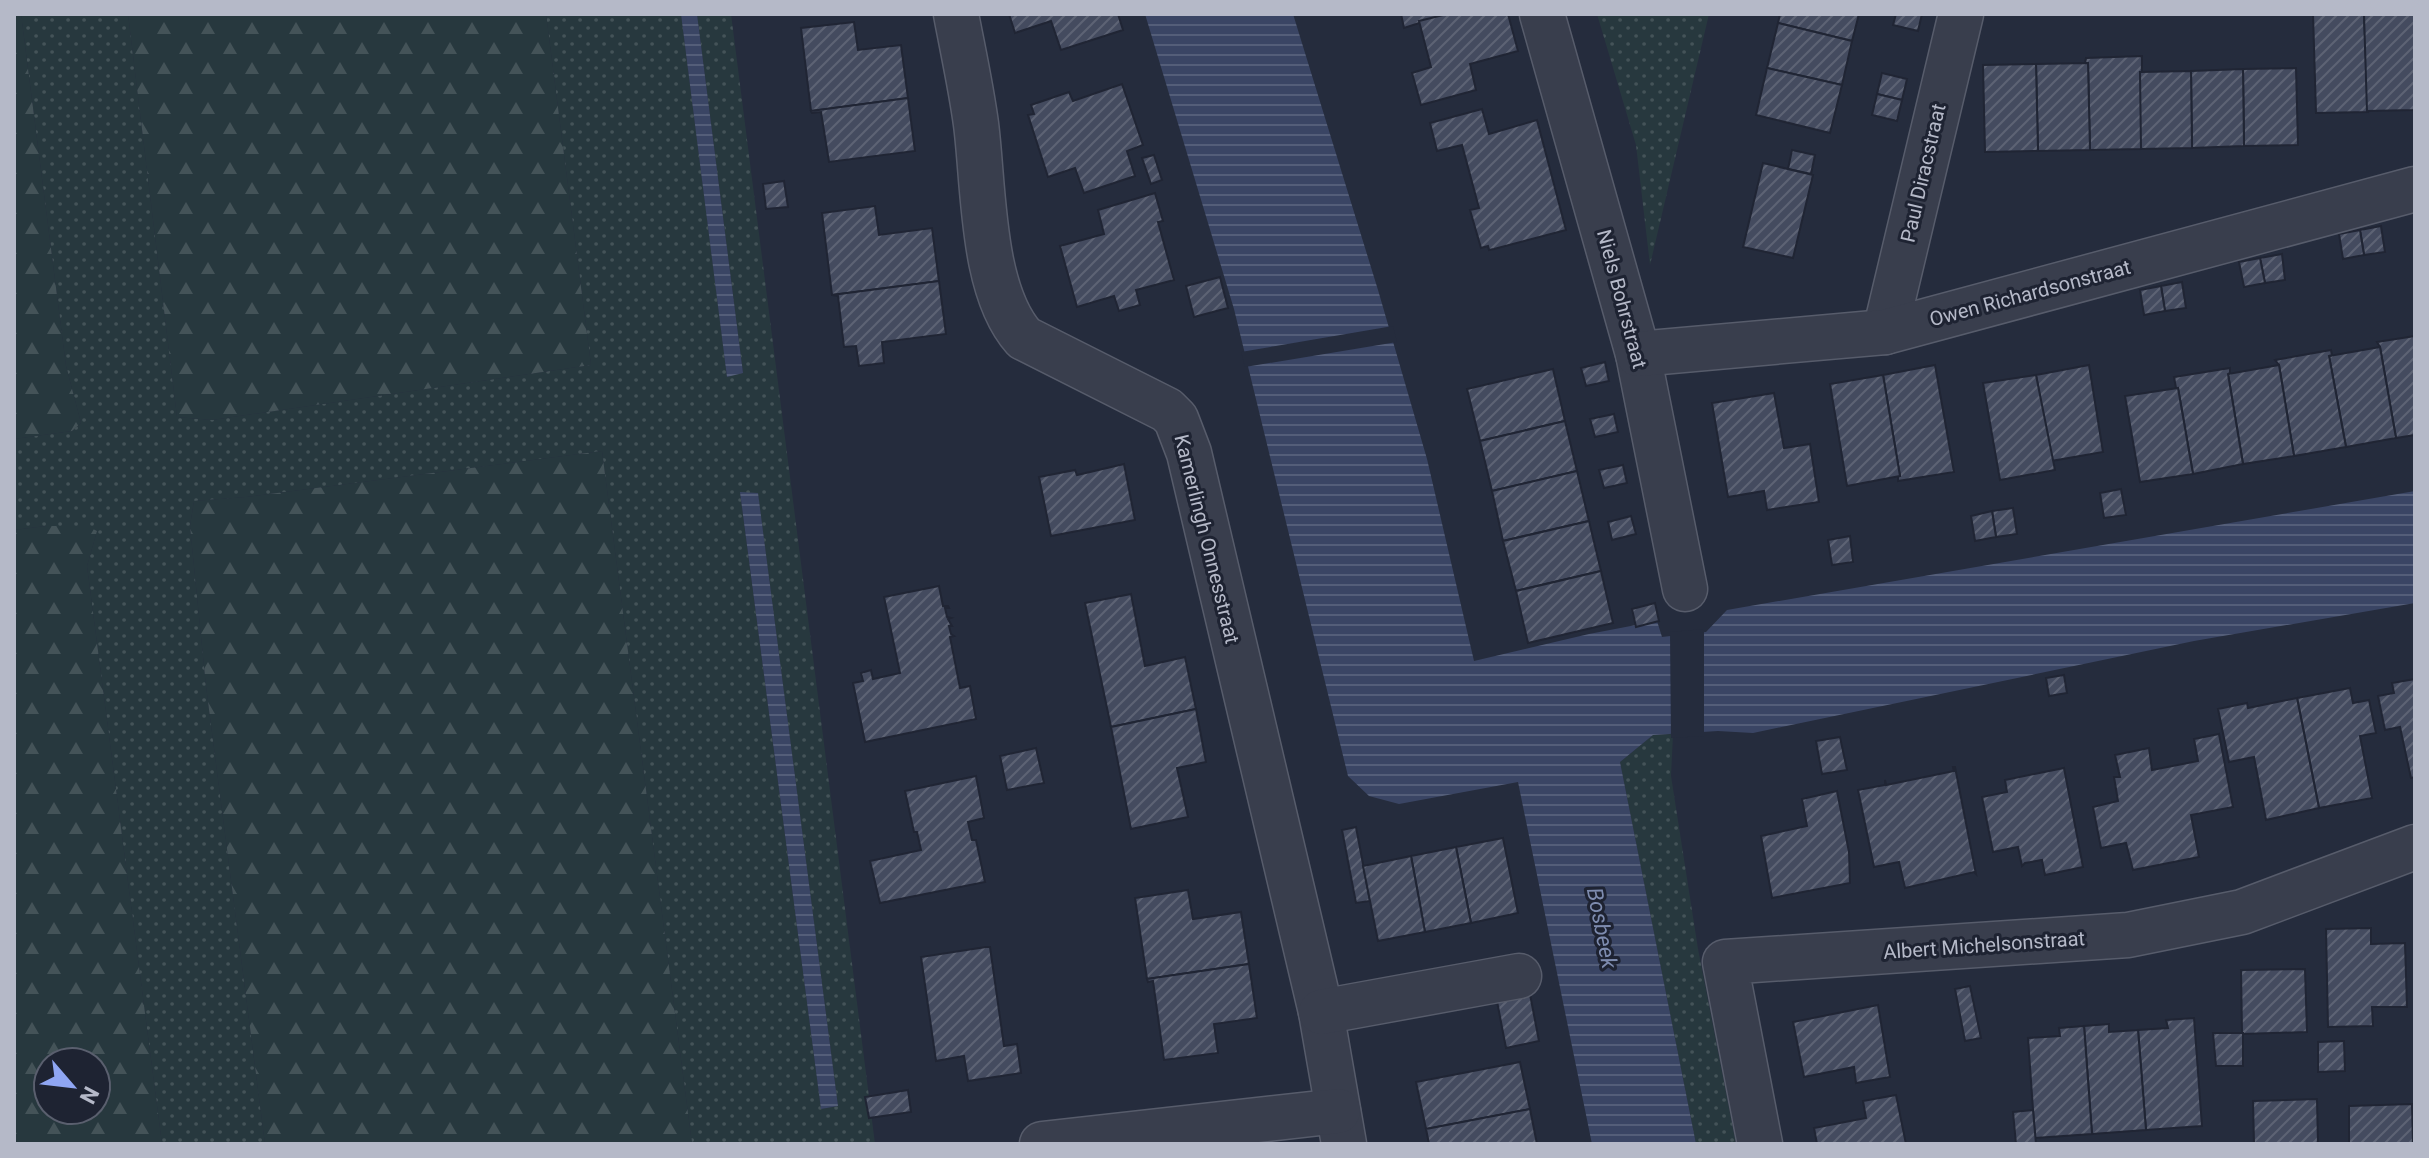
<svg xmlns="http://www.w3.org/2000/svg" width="2429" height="1158" font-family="Roboto,sans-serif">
<defs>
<pattern id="grass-dots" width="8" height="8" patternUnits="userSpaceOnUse" patternTransform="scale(2)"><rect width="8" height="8" fill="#27383e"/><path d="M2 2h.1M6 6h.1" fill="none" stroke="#445358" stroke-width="1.8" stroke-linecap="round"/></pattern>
<pattern id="forest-firs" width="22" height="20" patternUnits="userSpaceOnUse" patternTransform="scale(2)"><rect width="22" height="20" fill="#27383e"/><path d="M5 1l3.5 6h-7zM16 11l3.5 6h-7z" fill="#445358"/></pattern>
<pattern id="water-rules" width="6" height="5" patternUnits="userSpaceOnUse" patternTransform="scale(2)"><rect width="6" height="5" fill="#3a4564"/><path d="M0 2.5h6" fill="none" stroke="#545e79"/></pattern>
<pattern id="building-hatch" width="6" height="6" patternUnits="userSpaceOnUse" patternTransform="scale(2)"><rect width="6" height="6" fill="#444b5f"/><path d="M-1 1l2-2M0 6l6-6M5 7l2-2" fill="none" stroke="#5d6374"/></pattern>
</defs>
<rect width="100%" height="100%" fill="#252c3d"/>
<g fill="url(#grass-dots)" fill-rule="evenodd">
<path d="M21 14H128L177 417 212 420 591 365 546 14H681L727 376 743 373 697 14H731L875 1144H692L602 451 246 497 194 501 190 526 206 686 265 1144H162L87 566 97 531 46 526 14 530V439L72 431 81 423 66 366ZM740 493 758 494 838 1106 821 1109Z"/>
<path d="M1597 14H1709L1650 265 1636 145Z"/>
<path d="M1673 734 1671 776 1698 949 1736 1144H1696L1620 762 1653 735Z"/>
</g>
<g fill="url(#forest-firs)" fill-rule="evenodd">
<path d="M14 14H21L66 366 81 423 72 431 14 439Z"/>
<path d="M128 14H546L591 365 212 420 177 417Z"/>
<path d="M602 451 692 1144H265L206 686 190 526 194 501 246 497Z"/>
<path d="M46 526H87L97 531 87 566 162 1144H14V530ZM48 1062H96V1110H48Z"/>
</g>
<g fill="url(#water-rules)">
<path d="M681 14H697L743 373 727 377Z"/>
<path d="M1145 14H1293L1378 290 1427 459 1474 661 1589 634 1657 621 1662 637 1706 632 1727 610 2415 491V603L2194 641 1753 733 1718 731 1653 735 1620 762 1696 1144H1592L1518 782 1399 804 1369 796 1348 776 1234 309Z"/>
<path d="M740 492 758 493 838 1106 821 1109Z"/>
</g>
<g fill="#252c3d">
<path d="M1393 326 1397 342 1245 367 1241 352Z"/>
<path d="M1704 629V736L1671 738 1670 632Z"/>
</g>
<g fill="url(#building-hatch)" stroke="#202534" stroke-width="2">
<path d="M1009 14H1118L1123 30 1061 50 1051 21 1015 33Z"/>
<path d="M1401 14H1447L1404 28Z"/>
<path d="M1447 14H1508L1518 51 1470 64 1476 90 1421 105 1412 73 1431 67 1419 21Z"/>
<path d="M1780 14H1859L1852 41 1778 23Z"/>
<path d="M1896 14H1922L1918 31 1893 25Z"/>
<path d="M2313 14H2364L2368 112 2316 113Z"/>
<path d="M2364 14H2415V110L2367 111Z"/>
<path d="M854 22 858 50 901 45 908 98 811 111 801 28Z"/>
<path d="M1778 23 1852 41 1842 85 1767 68Z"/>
<path d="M2142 56 2141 149 2090 150 2088 63H2085L2086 58Z"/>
<path d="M2088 63 2090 150 2038 151 2036 64Z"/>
<path d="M2036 64 2038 151 1985 152 1983 65Z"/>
<path d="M1767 68 1842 85 1830 133 1756 115Z"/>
<path d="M2296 68 2298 145 2244 146 2243 69Z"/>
<path d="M2243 69 2244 146 2192 148 2191 71Z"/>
<path d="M2191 71 2192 148 2141 149 2140 72Z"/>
<path d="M1882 73 1907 79 1902 100 1877 94Z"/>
<path d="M1122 84 1143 145 1127 151 1135 176 1084 193 1075 168 1048 177 1028 115 1034 114 1031 105 1069 92 1073 101Z"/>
<path d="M1877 94 1902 100 1897 121 1872 115Z"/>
<path d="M908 98 915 151 829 162 821 112 812 113 811 111Z"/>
<path d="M1482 109 1489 134 1537 120 1566 230 1494 249 1489 250 1488 246 1481 248 1470 210 1479 208 1462 145 1437 151 1430 123Z"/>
<path d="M1792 150 1815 155 1811 174 1788 169Z"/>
<path d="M1154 155 1162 180 1151 184 1142 158Z"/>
<path d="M1763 163 1813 175 1793 258 1743 247Z"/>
<path d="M784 181 788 207 766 209 763 184Z"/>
<path d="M1155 193 1163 221 1158 222 1174 280 1136 290 1140 305 1119 311 1114 296 1077 307 1060 246 1104 234 1098 210Z"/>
<path d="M875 206 879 235 932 228 939 281 832 295 822 213Z"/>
<path d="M2381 226 2385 252 2364 255 2360 230Z"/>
<path d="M2360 230 2364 255 2343 259 2339 234Z"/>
<path d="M2282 254 2285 280 2265 283 2260 258Z"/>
<path d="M2260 258 2265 283 2244 287 2239 262Z"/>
<path d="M1220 277 1228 308 1194 317 1186 286Z"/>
<path d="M939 281 946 334 882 342 884 363 859 366 856 346 844 347 838 296 832 295Z"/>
<path d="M2182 282 2186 308 2165 311 2161 286Z"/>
<path d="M2161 286 2165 311 2144 315 2140 290Z"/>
<path d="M2415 336V435L2396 438 2380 347 2377 342Z"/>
<path d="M2380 347 2396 438 2346 447 2329 356Z"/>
<path d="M2331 350 2332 355 2329 356 2346 447 2294 456 2279 365 2275 360Z"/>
<path d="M1605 362 1609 381 1586 386 1581 368Z"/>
<path d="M1935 365 1954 472 1898 481V477L1900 476 1883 375Z"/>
<path d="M2089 365 2103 452 2051 461 2036 375Z"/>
<path d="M2279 365 2294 456 2243 464 2228 374Z"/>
<path d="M2230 368V373L2228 374 2243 464 2193 474 2178 388H2176L2174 377Z"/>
<path d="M1553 369 1565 421 1480 441 1467 389Z"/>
<path d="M1883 375 1900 476 1847 486 1830 384Z"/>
<path d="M2036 375 2055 470 2000 480 1983 383Z"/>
<path d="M2178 388 2193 474 2140 482 2125 396Z"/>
<path d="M1774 393 1784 448 1810 444 1819 502 1767 510 1764 491 1728 497 1712 403Z"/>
<path d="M1614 414 1618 432 1595 437 1590 419Z"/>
<path d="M1565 421 1577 471 1492 491 1480 441Z"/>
<path d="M1124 464 1135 520 1051 536 1039 477 1075 470 1077 475Z"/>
<path d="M1623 465 1627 483 1604 488 1599 470Z"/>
<path d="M1577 471 1589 521 1503 541 1492 491Z"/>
<path d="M2121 489 2126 515 2104 518 2100 493Z"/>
<path d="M2013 508 2017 534 1996 537 1992 511Z"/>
<path d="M1992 511 1996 537 1975 541 1971 516Z"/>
<path d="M1631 516 1636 534 1612 540 1608 522Z"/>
<path d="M1589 521 1601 571 1516 591 1503 541Z"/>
<path d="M1850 536 1853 562 1832 565 1828 540Z"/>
<path d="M1601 571 1613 623 1528 643 1516 591Z"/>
<path d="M939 586 943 606H948L949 608H945L947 617 951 618 948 619 952 626H949L951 634 954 636 950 637 960 688 970 686 976 719 865 742 853 683 863 681 861 673 871 670 873 679 900 673 884 597Z"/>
<path d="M1131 594 1145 666 1185 657 1196 709 1111 727 1085 603Z"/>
<path d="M1655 603 1659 621 1636 627 1632 609Z"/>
<path d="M2064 675 2067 693 2049 696 2046 678Z"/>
<path d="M2415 679V777L2411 778 2400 727 2385 730 2378 696 2394 693 2392 683Z"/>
<path d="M2350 688 2353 703 2369 700 2376 733 2360 736 2372 798 2319 808 2297 698Z"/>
<path d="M2297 698 2319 808 2266 820 2254 757 2229 762 2218 709 2247 703 2248 708Z"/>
<path d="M1196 709 1206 762 1177 768 1188 817 1131 829 1111 727Z"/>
<path d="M2219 734 2233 807 2191 815 2199 857 2133 870 2126 843 2101 848 2093 807 2118 801 2114 777H2120L2115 755 2149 748 2152 770 2198 761 2194 739Z"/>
<path d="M1840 737 1847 770 1822 774 1816 741Z"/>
<path d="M1036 748 1044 783 1007 790 1000 756Z"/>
<path d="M1953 767H1955L1976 874 1974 872 1905 888 1899 862 1874 867 1858 790 1885 785V780L1886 785 1954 771Z"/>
<path d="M2064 768 2083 867 2045 875 2042 860 2025 863 2022 866 2018 847 1993 852 1982 797 2007 792 2005 780Z"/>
<path d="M976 776 984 818 968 822 972 840H976L985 882 880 903 870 861 921 850 917 832H914L905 791Z"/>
<path d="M1837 791 1849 852 1850 883 1772 898 1761 836 1807 826 1802 799Z"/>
<path d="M1356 827 1370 901 1356 903 1342 830Z"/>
<path d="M1503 838 1518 913 1471 923 1456 847Z"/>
<path d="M1456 847 1471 923 1425 932 1411 856Z"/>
<path d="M1411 856 1425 932 1378 941 1363 866Z"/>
<path d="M1188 890 1193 919 1241 912 1249 964 1147 979 1135 898Z"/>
<path d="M2371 928V944L2405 943 2407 1007H2372L2373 1026 2328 1027 2326 929Z"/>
<path d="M986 947H990L1004 1046 1017 1044 1021 1073 968 1081 964 1056 936 1061 921 957Z"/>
<path d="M1249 964 1257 1018 1214 1024 1218 1053 1164 1060 1153 981 1148 982 1147 979Z"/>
<path d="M2305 969 2307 1032 2242 1034 2241 970Z"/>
<path d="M1970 986 1981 1038 1965 1041 1955 989Z"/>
<path d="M1529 989 1539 1041 1506 1048 1496 996Z"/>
<path d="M1878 1005 1890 1077 1856 1083 1854 1067 1804 1077 1793 1022Z"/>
<path d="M2194 1018 2202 1126 2146 1130 2138 1030 2168 1028 2166 1020Z"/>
<path d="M2109 1024V1032L2138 1030 2146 1130 2092 1134 2084 1026Z"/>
<path d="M2084 1026 2092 1134 2035 1138 2028 1038 2060 1036 2059 1028Z"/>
<path d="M2213 1033H2243V1066H2216Z"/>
<path d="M2344 1041 2345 1071 2318 1072V1042Z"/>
<path d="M1520 1062 1530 1109 1426 1129 1416 1082Z"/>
<path d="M908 1090 911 1112 869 1118 865 1097Z"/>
<path d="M1896 1095 1906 1144H1817L1814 1128 1866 1118 1863 1101Z"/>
<path d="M2317 1099 2318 1144H2254L2253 1101Z"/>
<path d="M2412 1104 2413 1144H2349V1106Z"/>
<path d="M1530 1109 1537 1144H1429L1426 1129Z"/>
<path d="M2033 1110 2036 1144H2016L2013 1112Z"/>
</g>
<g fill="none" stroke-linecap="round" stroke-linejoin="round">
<g stroke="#575c6b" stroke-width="47">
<g id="street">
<path d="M956 14C963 51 971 87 976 124 984 186 981 290 1024 338L1167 410 1176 419 1189 453 1321 1012 1344 1144"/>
<path d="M1542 14 1638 354 1685 589"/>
<path d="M1885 332 1961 14"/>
<path d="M1638 354 1885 332 2415 189"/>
<path d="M1321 1012 1519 976"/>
<path d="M1042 1144 1338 1111"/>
<path d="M1760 1144 1725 962 2128 935 2242 912 2415 847"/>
</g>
</g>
<use href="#street" stroke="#393e4d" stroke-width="44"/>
</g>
<g text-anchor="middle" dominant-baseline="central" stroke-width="6" stroke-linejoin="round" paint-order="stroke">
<g font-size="20" fill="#b5b9c8" stroke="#1e2332">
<text transform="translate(1923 173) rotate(-77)">Paul Diracstraat</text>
<text transform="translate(2030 293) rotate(-15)">Owen Richardsonstraat</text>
<text transform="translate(1622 299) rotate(75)">Niels Bohrstraat</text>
<text transform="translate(1207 539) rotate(76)">Kamerlingh Onnesstraat</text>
<text transform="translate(1984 945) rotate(-4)">Albert Michelsonstraat</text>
</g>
<g font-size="22" font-style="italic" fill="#7e8caf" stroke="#1e2332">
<text transform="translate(1602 928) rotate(79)">Bosbeek</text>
</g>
</g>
<rect width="2429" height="1158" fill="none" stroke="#b5b9c8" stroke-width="32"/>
<g transform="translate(72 1086) rotate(118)"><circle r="38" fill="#1e2332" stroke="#5a5f6e" stroke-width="2"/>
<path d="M0-6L14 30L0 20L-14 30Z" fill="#8fa6f3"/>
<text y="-12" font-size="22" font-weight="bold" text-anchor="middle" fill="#b5b9c8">N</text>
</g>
</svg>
